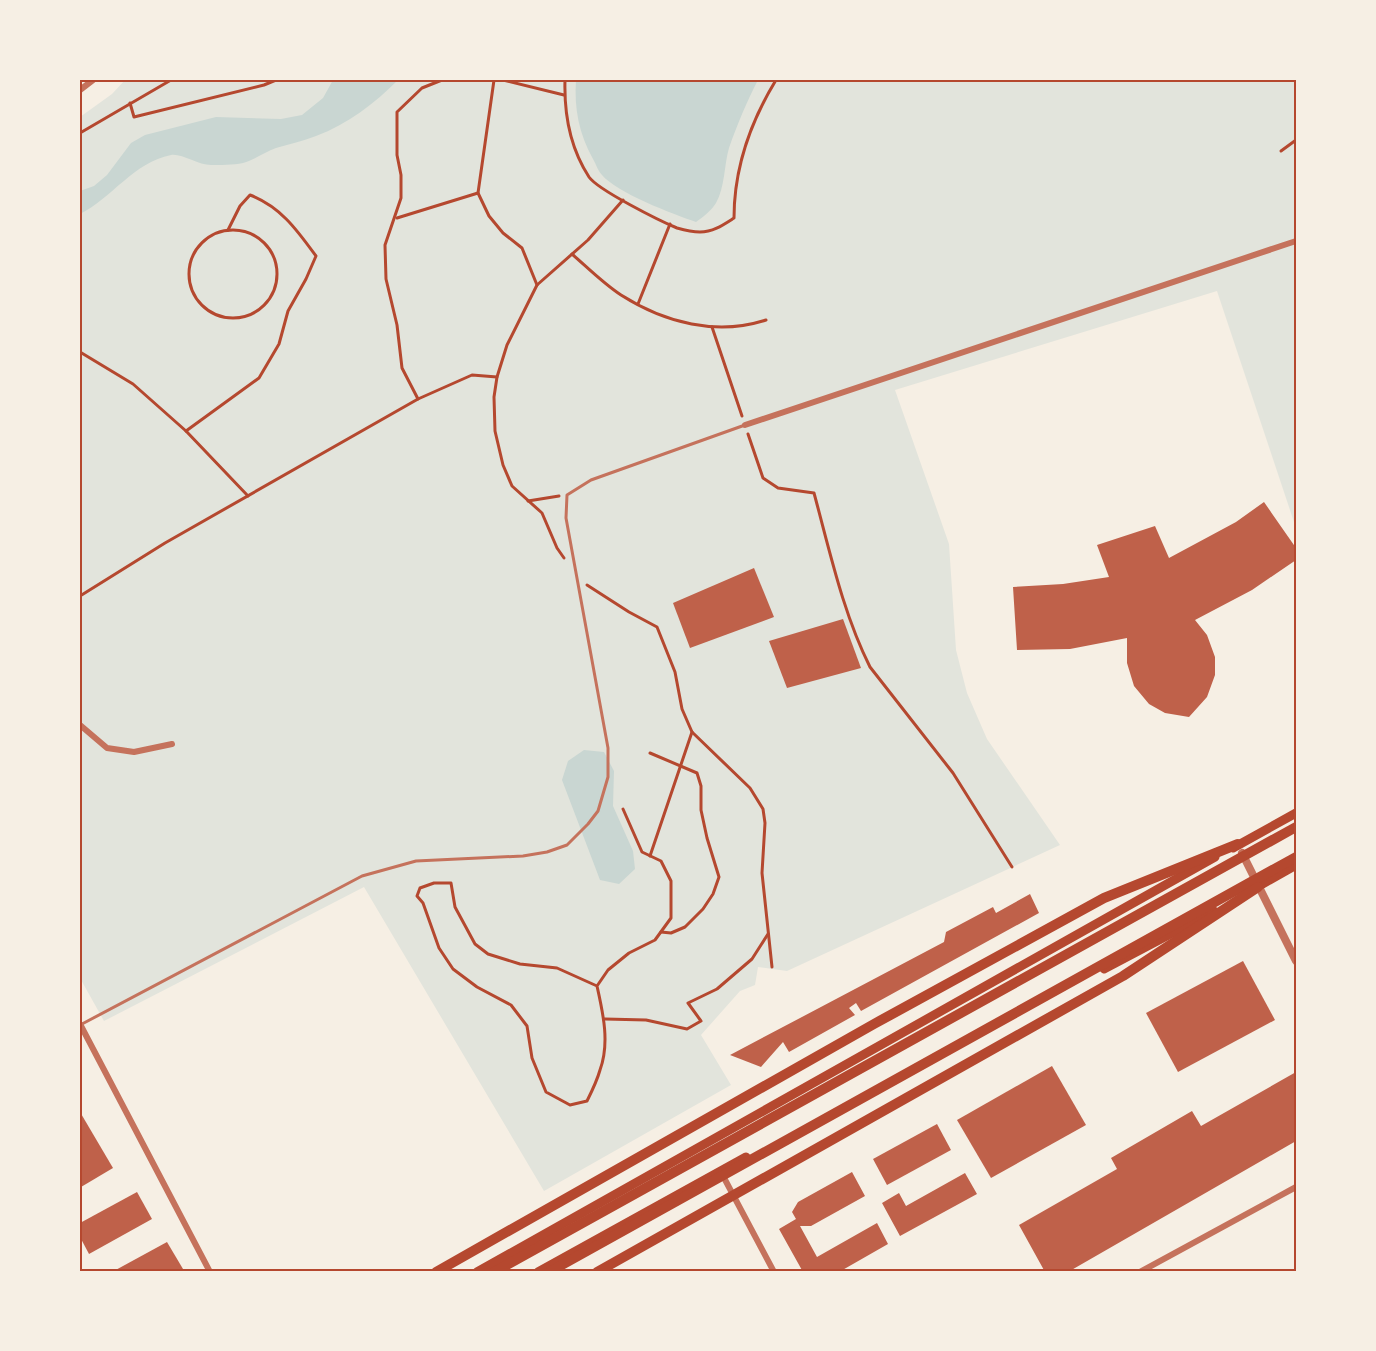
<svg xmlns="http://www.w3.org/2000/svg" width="1376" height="1351" font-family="'Golos Text',sans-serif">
<rect width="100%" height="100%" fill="#f6efe4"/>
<path fill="#e2e4dc" d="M125 80H1296V528L1217 291 895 390 949 544 956 650 967 693 987 739 1060 845 787 971 758 967 755 985 740 991 701 1035 731 1085 544 1191 364 887 104 1021 80 978V117L112 94Z"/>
<g fill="#c9d6d2">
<path d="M333 80H398C374 104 348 124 316 136 303 141 289 144 276 148 265 152 254 160 243 163 233 165 220 165 211 165 198 165 181 153 171 155 134 162 112 198 80 214V191L94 186 107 175 131 143 145 135 216 117 281 119 302 115 323 98Z"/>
<path d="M576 80H758C747 101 737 125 729 148 724 165 725 187 716 203 712 210 703 217 696 222 673 214 617 193 602 175 598 171 596 164 593 159 579 134 574 108 576 80Z"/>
<path d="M584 750 604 752 614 771 613 806 633 851 635 869 619 884 600 880 562 780 568 761Z"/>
</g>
<g fill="#bf614a">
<path d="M1264 502 1296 548V560L1252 590 1195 620 1207 635 1215 657V675L1207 697 1189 717 1165 713 1149 704 1134 686 1127 663V638L1070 649 1017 650 1013 587 1063 584 1109 577 1097 545 1155 526 1169 558 1236 522Z"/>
<path d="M754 568 774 617 690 648 673 603Z"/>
<path d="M843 619 861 668 787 688 769 641Z"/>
<path d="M1030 894 1039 913 861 1011 856 1003 849 1008 855 1015 789 1052 783 1042 761 1067 730 1055 944 942 946 932 993 907 996 913Z"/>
<path d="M1243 961 1275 1020 1178 1072 1146 1013Z"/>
<path d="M1052 1066 1086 1125 991 1178 957 1120Z"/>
<path d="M1296 1072V1141L1068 1272H1045L1019 1225 1117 1169 1111 1158 1192 1111 1201 1126Z"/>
<path d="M80 1112 113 1168 81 1187 80 1184Z"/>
<path d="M937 1124 951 1150 887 1185 873 1159Z"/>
<path d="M852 1172 865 1196 811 1226H800L817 1257 877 1223 888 1244 839 1272H803L779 1229 796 1219 792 1212 798 1202Z"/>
<path d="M965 1173 977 1194 900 1236 882 1203 899 1193 906 1206Z"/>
<path d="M137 1192 152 1219 89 1254 80 1237V1223Z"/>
<path d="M167 1242 183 1269 178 1272H112Z"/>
</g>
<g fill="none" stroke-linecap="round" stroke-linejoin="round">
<g stroke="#b5482f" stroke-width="3">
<path d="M494 80 478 193 489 216 503 233 522 248 537 285"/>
<path d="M503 80 564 95"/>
<path d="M565 80C564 114 570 148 589 177 598 190 660 221 677 228 684 230 693 232 700 232 713 232 723 225 734 218 734 169 751 121 776 80"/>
<path d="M130 103 134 117 264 85 276 80"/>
<path d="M80 133 171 80"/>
<path d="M1281 151 1296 140"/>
<path d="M397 218 478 193"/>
<circle cx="233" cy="274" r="44"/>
<path d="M572 254C588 268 604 284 621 295 665 323 717 336 766 320"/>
<path d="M638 304 670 224"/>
<path d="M712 327 742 416"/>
<path d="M80 352 133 384 186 431 248 496"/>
<path d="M418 399 402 368 397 325 386 279 385 245 401 198V175L397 155V112L422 88 442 80"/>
<path d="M186 431 259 378 279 344 288 311 306 279 316 256C297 230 281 207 250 195L240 206 228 230"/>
<path d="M748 434 763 478 778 488 814 493C830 552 843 613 870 667L953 773 1012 867"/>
<path d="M528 501 559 496"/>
<path d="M564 558 557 548 542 513 512 486 503 465 495 431 494 397 497 377 507 345 537 285 588 240 623 200"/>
<path d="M587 585 629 612 657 627 675 672 682 709 692 732 750 788 763 809 765 823 762 873 772 967"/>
<path d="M80 596 165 543 418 399 472 375 497 377"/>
<path d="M650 753 697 773 701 786V810L707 838 719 877 713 894 703 909 685 927 671 933 661 932"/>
<path d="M650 856 692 732"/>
<path d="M597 986 557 968 520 964 488 954 475 944 455 907 451 883H434L420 888 417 896 423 903 439 948 453 969 477 987 511 1005 527 1026 532 1058 546 1092 570 1105 587 1101C592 1091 597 1081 600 1070 610 1043 603 1013 597 986L608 970 629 953 655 940 671 918V881L661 861 642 852 623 809"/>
<path d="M605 1019 646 1020 687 1029 701 1021 688 1003 717 989 752 959 768 934"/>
</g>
<path stroke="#c5725c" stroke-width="3" d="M82 1024 362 876 416 861 523 856 547 852 567 845 588 824 598 811 608 777V748L566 518 567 495 591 480 745 425"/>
<g stroke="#c5725c" stroke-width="6">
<path d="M80 90 93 80"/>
<path d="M745 425 1296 241"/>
<path d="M80 725 107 748 134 752 172 744"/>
<path d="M80 1024 210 1272"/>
<path d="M722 1174 774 1272"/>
<path d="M1140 1272 1296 1187"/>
</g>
<path stroke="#c5725c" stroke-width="8" d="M1242 853 1296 961"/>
<g stroke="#b5482f" stroke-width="9">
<path d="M1233 848 1296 813"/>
<path d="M1252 890 1296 865"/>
<path d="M1104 969 1214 911"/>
<path d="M477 1272 1215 857"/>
<path d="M538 1272 746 1157"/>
</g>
<g stroke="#b5482f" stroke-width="10">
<path d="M436 1272 874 1024 1104 898 1238 844"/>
<path d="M494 1272 1296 827"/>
<path d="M549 1272 1296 857"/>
<path d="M597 1272 1123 976 1258 887"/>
</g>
</g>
<rect width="1376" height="1351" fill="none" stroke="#f6efe4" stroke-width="162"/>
<rect x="81" y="81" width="1214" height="1189" fill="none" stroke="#b5482f" stroke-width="2"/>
</svg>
